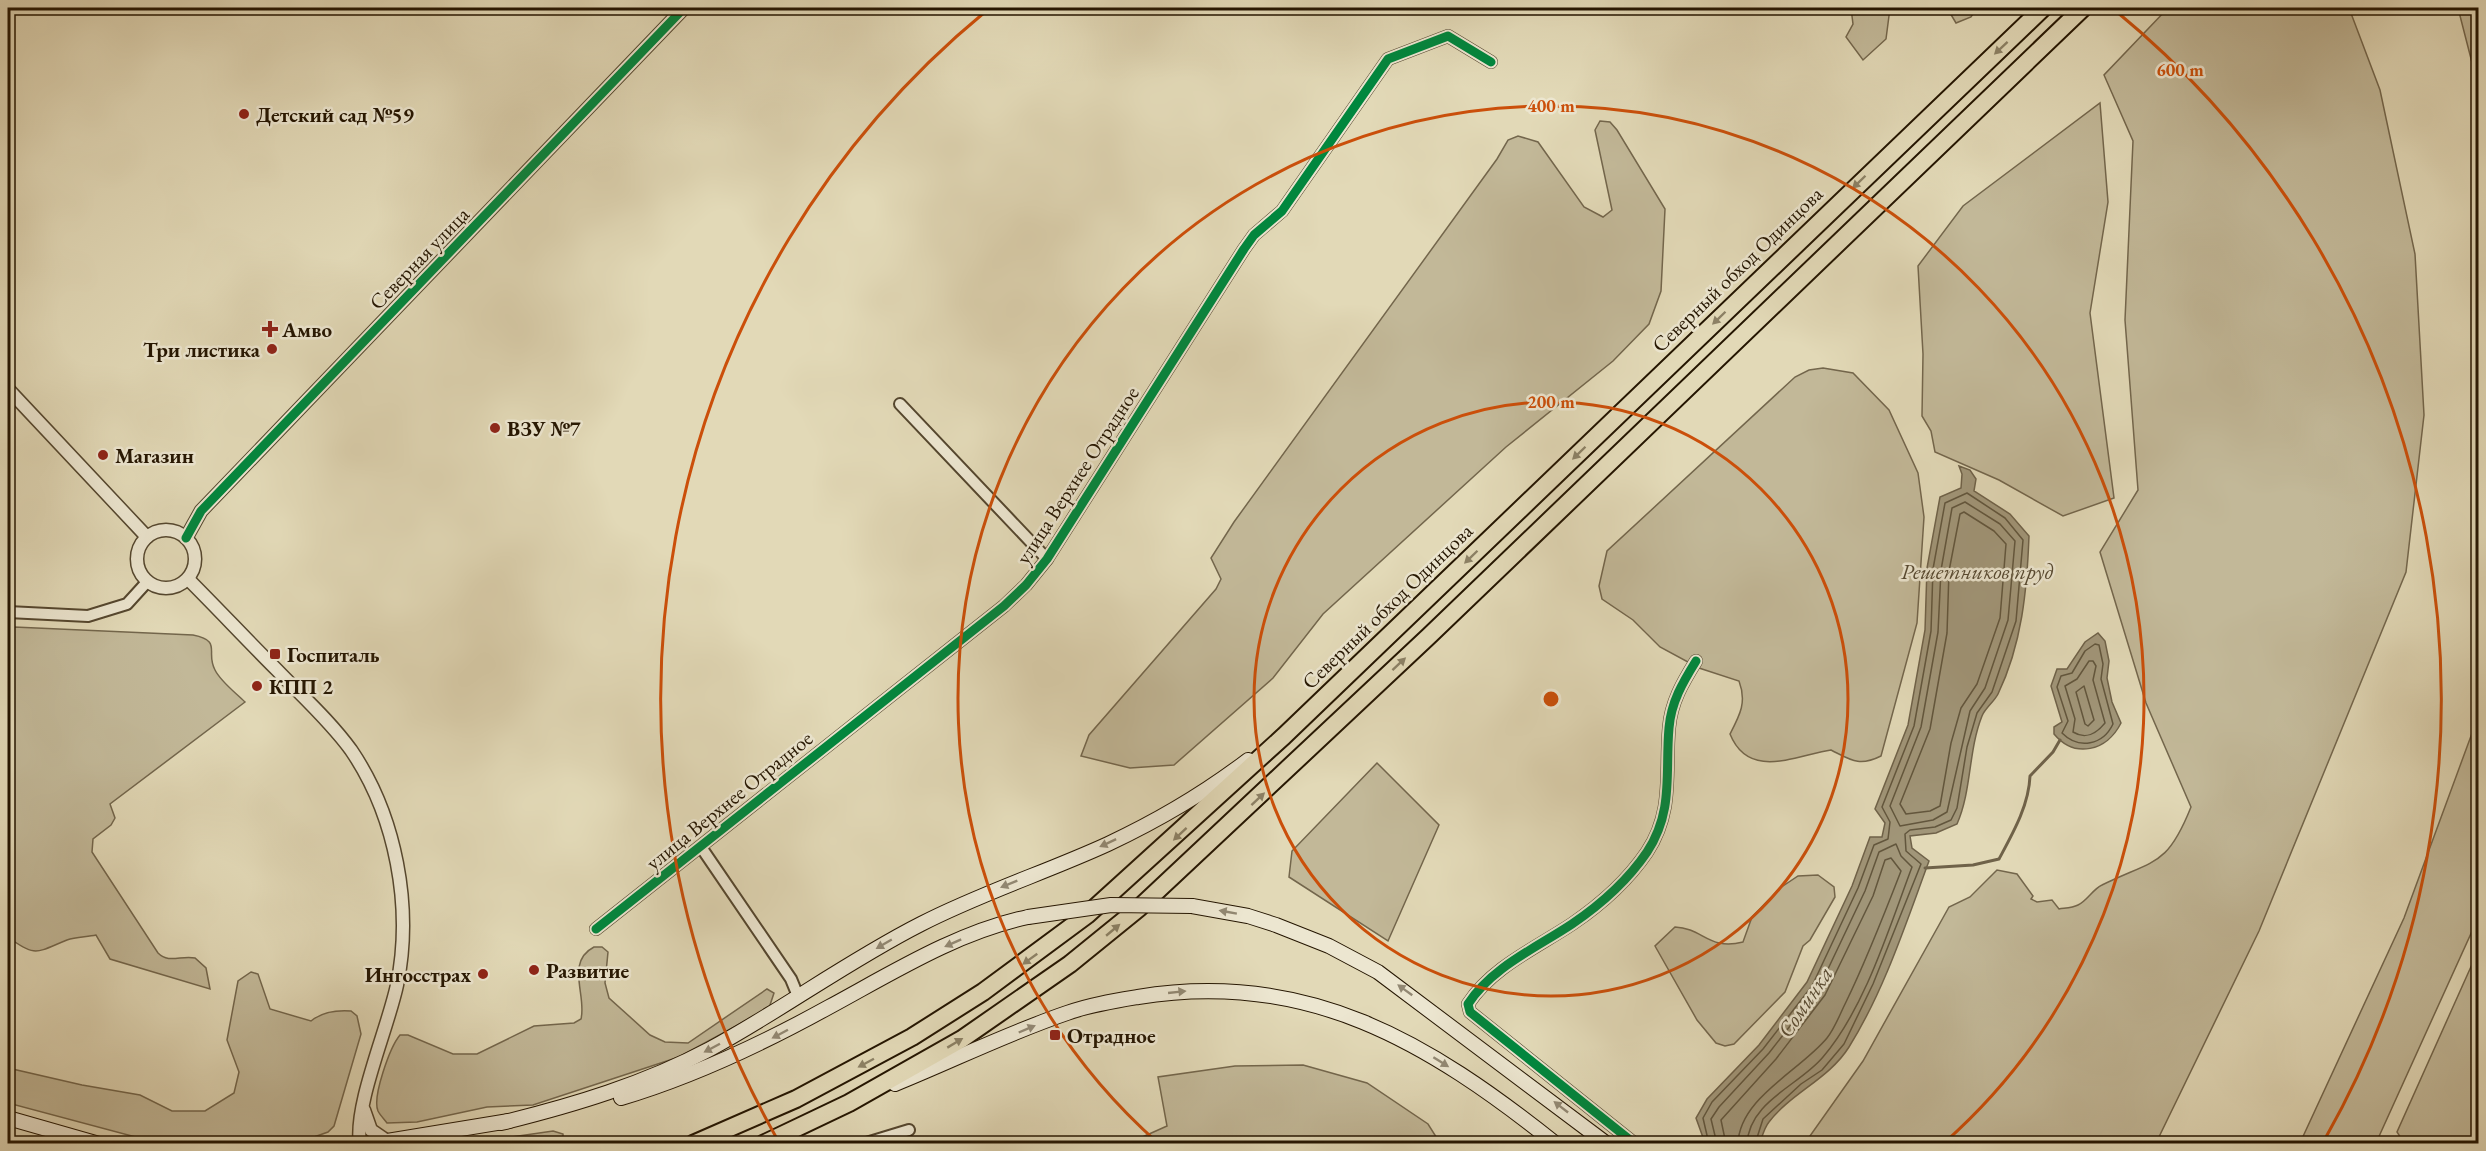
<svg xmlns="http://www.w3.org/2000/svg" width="2486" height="1151" font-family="'EB Garamond',serif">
<rect width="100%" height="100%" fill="#e2d9b7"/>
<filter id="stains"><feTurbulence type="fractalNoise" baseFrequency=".00333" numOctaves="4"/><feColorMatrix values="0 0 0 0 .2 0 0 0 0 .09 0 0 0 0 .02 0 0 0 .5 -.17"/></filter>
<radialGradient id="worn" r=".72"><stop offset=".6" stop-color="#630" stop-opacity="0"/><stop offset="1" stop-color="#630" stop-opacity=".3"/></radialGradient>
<g fill="#c2b898" stroke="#73664c" stroke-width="1.5">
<path d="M1851 8H1890L1886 39 1863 60 1846 37 1853 24Z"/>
<path d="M1947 8H1977L1971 17 1956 23Z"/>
<path d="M2168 8H2349L2380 90 2415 254 2424 415 2406 572 2259 931 2156 1143H1805L1863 1061 1949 907 1970 897 1997 870 2017 874 2033 896 2031 899 2037 902 2052 900 2059 909C2065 908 2072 908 2078 905 2087 901 2093 889 2102 885 2155 859 2167 867 2191 807L2146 703 2100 552 2138 490 2125 320 2133 141 2104 75Z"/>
<path d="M2458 8H2478V86Z"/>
<path d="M2100 103 2108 202 2090 313 2114 498 2063 516 1999 480 1935 452 1931 431 1922 416 1923 354 1918 266 1963 206Z"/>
<path d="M1600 121 1610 122 1617 130 1665 209 1661 291 1649 324 1613 361 1506 447 1323 614 1273 678 1174 765 1130 768 1081 756 1089 735 1216 589 1221 579 1211 558 1234 522 1497 159 1508 140 1518 136 1538 142 1584 207 1603 217 1612 210 1595 130Z"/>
<path d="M1823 368 1853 373 1889 410 1918 473 1924 517 1917 623 1881 756C1859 767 1851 760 1831 750 1797 755 1749 781 1730 734 1740 715 1747 702 1739 681L1699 668 1660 647 1633 620 1602 599 1599 586 1607 551 1795 377 1809 370Z"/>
<path d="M14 627 193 635C223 641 205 652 215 670 221 682 236 693 245 702L110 804 115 818 111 825 93 839 92 852 158 953C169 964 181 955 195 958L206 968 210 989 110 959 96 935C87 937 76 937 67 940 37 952 36 958 8 937V634Z"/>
<path d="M2478 717V918L2376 1143H2300L2404 918Z"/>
<path d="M1377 763 1439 825 1388 941 1289 877 1292 851Z"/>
<path d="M1818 875 1834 887 1835 897 1810 940 1803 946 1785 992 1734 1044 1725 1046 1716 1043 1697 1020 1655 946 1675 927C1703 928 1709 951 1743 942L1752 917 1780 888 1798 876Z"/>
<path d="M594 947H602L608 952 605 983 609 998 650 1035 665 1042 688 1043 767 989 774 993 769 1008 679 1057 533 1105 487 1107 417 1122 387 1123C384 1119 380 1115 378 1111 372 1097 390 1047 400 1035H408L453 1054H477L534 1026 574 1023 581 1019C587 996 565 962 594 947Z"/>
<path d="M2478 951V1143H2404L2397 1132Z"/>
<path d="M251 972 258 974 270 1009 311 1021C322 1012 337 1010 351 1011L357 1016 361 1034 334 1126 328 1132 314 1137 271 1143H158L8 1103V1068L82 1085 140 1095 172 1111H205L234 1093 239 1072 227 1040 238 981Z"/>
<path d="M1303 1065 1367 1083 1428 1124 1440 1143H1129L1167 1126 1158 1077 1235 1066Z"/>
<path d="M553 1131 563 1134V1140L553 1144 469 1143Z"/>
</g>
<g fill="#a19679" stroke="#6f6249" stroke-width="1.5">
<path d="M1959 466 1970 470 1976 479 1974 491 2010 514 2029 536C2027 590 2022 644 1998 694 1994 702 1985 708 1982 716 1968 751 1972 790 1957 824L1936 833 1910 836 1912 848 1929 861C1906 923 1884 991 1849 1047 1829 1079 1791 1093 1769 1122 1764 1128 1762 1137 1760 1143H1705L1696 1118 1707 1099 1759 1045 1807 982 1852 886 1870 837H1882L1885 823 1875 809 1908 725 1925 630 1927 568 1940 497 1961 488 1962 474Z"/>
<path d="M2098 633 2105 641 2109 661 2107 678 2112 702 2121 723C2107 751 2075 759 2054 734V727L2062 722 2051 686 2057 669H2067L2085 642Z"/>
</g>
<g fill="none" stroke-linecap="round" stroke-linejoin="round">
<g stroke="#62563d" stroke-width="1.5">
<path d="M1965 502 2000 524 2015 541 2008 620 1985 688 1970 711 1947 812 1933 820 1900 826 1890 806 1921 727 1938 632 1941 570 1952 508Z"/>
<path d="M1964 512 1994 531 2006 544 2000 618 1977 684 1961 708 1951 743 1940 806 1930 811 1906 814 1900 804 1930 729 1947 633 1949 571 1960 514Z"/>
<path d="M2095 644 2099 645 2103 664 2101 679 2113 724C2103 745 2079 750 2062 733L2068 721 2057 687 2061 676 2072 673 2085 651Z"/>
<path d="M2089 661H2093L2096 666 2093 680 2105 723C2096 734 2086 740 2073 732L2075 719 2065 686 2077 679Z"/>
<path d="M2084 686 2094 720 2088 726 2085 724 2076 692Z"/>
<path d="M1709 1144 1703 1118 1712 1102 1763 1049 1812 986 1858 888 1874 845 1888 839 1890 822 1882 807 1914 726 1931 631 1933 569 1945 503 1967 493 2005 518 2023 540 2016 621 1992 692 1977 713 1967 747 1957 808 1951 820 1935 827 1910 830 1905 834 1906 851 1921 864 1873 984 1844 1044 1822 1070 1801 1084 1763 1119 1755 1144"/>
<path d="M1717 1144 1711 1119 1719 1107 1769 1053 1818 990 1865 891 1879 852 1896 844 1901 856 1912 867C1889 928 1865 1008 1823 1057 1800 1085 1749 1101 1747 1144"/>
<path d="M1726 1144 1721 1120 1776 1059 1825 995 1873 896 1885 860 1891 858 1901 871C1884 915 1867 959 1846 1002 1840 1014 1835 1028 1827 1038 1801 1070 1739 1098 1738 1144"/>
</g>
<path stroke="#6f6249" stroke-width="3" d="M1925 868 1973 865 1999 859C2013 833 2029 805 2030 776L2053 752 2060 740"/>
<g stroke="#54462e" stroke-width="14">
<g id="minor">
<path d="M900 404 1047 559"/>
<path d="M8 612 88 616 127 604 147 582"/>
<path d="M701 847 791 979 798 996"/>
<path d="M596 929 1004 606 1026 585 1047 559 1244 249 1254 235 1282 211 1388 59 1448 36 1491 62"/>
<path d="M863 1144 909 1130"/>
<path d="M1635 1144 1470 1012 1468 1004C1492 967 1536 948 1572 924 1600 905 1628 880 1647 852 1674 811 1665 773 1669 728 1671 702 1683 682 1696 661"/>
</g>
</g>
<g stroke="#54462e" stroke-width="15">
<g id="tertiary">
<path d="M8 389 147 537"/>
<circle cx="166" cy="559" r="29"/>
<path d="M186 538 201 511 684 8"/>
<path d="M188 579C218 609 247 640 277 670 302 696 330 721 351 750 396 816 413 907 397 985 388 1028 354 1105 360 1144"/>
<path d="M364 1110 371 1130 387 1141"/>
</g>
</g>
<g stroke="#241501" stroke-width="16">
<g id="secondary">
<path d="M1192 906 1248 916 1276 925 1329 946 1378 972 1607 1144"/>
<path d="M895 1084C952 1061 1008 1033 1067 1013 1089 1005 1114 1001 1138 997 1307 969 1428 1042 1556 1144"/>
<path d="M621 1098C695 1076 762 1044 829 1007 892 973 957 932 1028 917"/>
<path d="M8 1118 99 1144"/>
<path d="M501 1123C574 1105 644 1084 710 1049 782 1010 848 961 921 924 981 893 1047 872 1108 844 1157 821 1206 792 1248 760"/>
<path d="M369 1144 509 1121"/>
</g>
</g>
<g stroke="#241501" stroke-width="20">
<g id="trunk">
<path d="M693 1144 796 1099 912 1037 983 992 1087 915 1284 736 2043 8"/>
<path d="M763 1144 849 1103 962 1039 1070 964 1139 908 1429 636 2083 8"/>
</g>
</g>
<use href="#minor" stroke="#ece6d0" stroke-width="10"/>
<use href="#tertiary" stroke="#ece6d0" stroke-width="12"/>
<use href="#secondary" stroke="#ece6d0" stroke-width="14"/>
<use href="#trunk" stroke="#e2d9b7" stroke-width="16"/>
<g stroke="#241501" stroke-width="16" stroke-linecap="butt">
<path id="secondary-bridge" d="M1028 917 1111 905 1192 906"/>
</g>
<use href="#secondary-bridge" stroke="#ece6d0" stroke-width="14"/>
<g stroke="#ece6d0" stroke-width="13">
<g id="cycleway">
<path d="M186 538 201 511 684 8"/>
<path d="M596 929 1004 606 1026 585 1047 559 1244 249 1254 235 1282 211 1388 59 1448 36 1491 62"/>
<path d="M1635 1144 1470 1012 1468 1004C1492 967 1536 948 1572 924 1600 905 1628 880 1647 852 1674 811 1665 773 1669 728 1671 702 1683 682 1696 661"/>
</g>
</g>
<use href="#cycleway" stroke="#00873e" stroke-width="9"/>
</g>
<defs><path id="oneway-solid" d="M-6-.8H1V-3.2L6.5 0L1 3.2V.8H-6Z" transform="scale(1.5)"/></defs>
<g fill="#8c8165">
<use href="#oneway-solid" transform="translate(2001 48) rotate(137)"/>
<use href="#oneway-solid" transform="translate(1859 182) rotate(136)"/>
<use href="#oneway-solid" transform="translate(1719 318) rotate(136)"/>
<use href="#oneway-solid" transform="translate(1579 453) rotate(136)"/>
<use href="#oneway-solid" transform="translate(1471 557) rotate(136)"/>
<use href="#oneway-solid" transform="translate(1399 664) rotate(-43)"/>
<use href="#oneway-solid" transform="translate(1258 799) rotate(-43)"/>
<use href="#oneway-solid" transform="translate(1180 834) rotate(137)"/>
<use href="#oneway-solid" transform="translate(1113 930) rotate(-40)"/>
<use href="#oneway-solid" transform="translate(1030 959) rotate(144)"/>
<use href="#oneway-solid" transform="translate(955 1043) rotate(-31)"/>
<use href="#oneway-solid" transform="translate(866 1063) rotate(152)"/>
</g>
<g fill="#928873">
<use href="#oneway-solid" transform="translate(1108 843) rotate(155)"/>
<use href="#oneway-solid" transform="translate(1009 884) rotate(158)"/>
<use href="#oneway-solid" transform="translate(1228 912) rotate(-170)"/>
<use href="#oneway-solid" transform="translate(953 943) rotate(156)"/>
<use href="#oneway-solid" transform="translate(884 944) rotate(150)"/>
<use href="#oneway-solid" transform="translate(1405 990) rotate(-144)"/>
<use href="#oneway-solid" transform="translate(1177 992) rotate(-6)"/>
<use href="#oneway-solid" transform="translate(1027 1029) rotate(-23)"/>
<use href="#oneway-solid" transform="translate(780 1034) rotate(152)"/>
<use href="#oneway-solid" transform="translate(712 1048) rotate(152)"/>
<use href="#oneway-solid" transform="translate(1441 1062) rotate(32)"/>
<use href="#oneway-solid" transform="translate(1561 1107) rotate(-142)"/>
</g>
<g fill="none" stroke="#cb4f0a" stroke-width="3">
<circle cx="1551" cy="699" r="297"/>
<path d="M1158 1143A593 593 0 1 1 1944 1143"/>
<path d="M776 1137A890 890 0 0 1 985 12M2117 12A890 890 0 0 1 2326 1137"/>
</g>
<g fill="#8f2418" stroke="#ece6d0" stroke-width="2">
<circle cx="244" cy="114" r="6"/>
<path d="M267 320h6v6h6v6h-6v6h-6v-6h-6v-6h6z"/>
<circle cx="272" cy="349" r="6"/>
<circle cx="495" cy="428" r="6"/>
<circle cx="103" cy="455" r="6"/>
<rect x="269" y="648" width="12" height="12" rx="3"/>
<circle cx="257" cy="686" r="6"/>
<circle cx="534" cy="970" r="6"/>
<circle cx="483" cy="974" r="6"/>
<rect x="1049" y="1029" width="12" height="12" rx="3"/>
</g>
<g text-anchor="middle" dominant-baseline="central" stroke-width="5" stroke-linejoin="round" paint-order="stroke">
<g font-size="21" font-weight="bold" fill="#241501" stroke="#ece6d0" text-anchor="start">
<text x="256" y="114">Детский сад №59</text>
<text x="282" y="329">Амво</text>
<text x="260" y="349" text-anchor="end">Три листика</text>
<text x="507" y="428">ВЗУ №7</text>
<text x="115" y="455">Магазин</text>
<text x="287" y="654">Госпиталь</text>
<text x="269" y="686">КПП 2</text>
<text x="546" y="970">Развитие</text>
<text x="471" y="974" text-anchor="end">Ингосстрах</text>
<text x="1067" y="1035">Отрадное</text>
</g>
<g font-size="21" fill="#241501" stroke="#ece6d0">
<text transform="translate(419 258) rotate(-46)">Северная улица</text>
<text transform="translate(1737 269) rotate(-44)">Северный обход Одинцова</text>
<text transform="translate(1077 475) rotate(-57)">улица Верхнее Отрадное</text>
<text transform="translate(1387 606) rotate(-44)">Северный обход Одинцова</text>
<text transform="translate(729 800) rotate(-39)">улица Верхнее Отрадное</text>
</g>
<g font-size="22" font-style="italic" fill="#564931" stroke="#ece6d0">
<text x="1977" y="571">Решетников пруд</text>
<text transform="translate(1805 1002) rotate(-56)">Соминка</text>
</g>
</g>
<circle cx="1551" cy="699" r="9" fill="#cb4f0a" stroke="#ece6d0" stroke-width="3"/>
<g font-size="18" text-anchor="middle" font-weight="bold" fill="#cb4f0a" stroke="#ece6d0" stroke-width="5" stroke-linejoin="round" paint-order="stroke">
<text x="2180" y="76">600 m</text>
<text x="1551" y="112">400 m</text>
<text x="1551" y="408">200 m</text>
</g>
<rect width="2486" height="1151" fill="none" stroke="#e2d9b7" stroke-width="30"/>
<rect x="9" y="9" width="2468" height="1133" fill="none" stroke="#241501" stroke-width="3"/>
<rect x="15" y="15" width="2456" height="1121" fill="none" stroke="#241501" stroke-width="1.5"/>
<rect width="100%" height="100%" filter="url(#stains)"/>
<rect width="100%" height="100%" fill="url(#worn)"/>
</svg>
